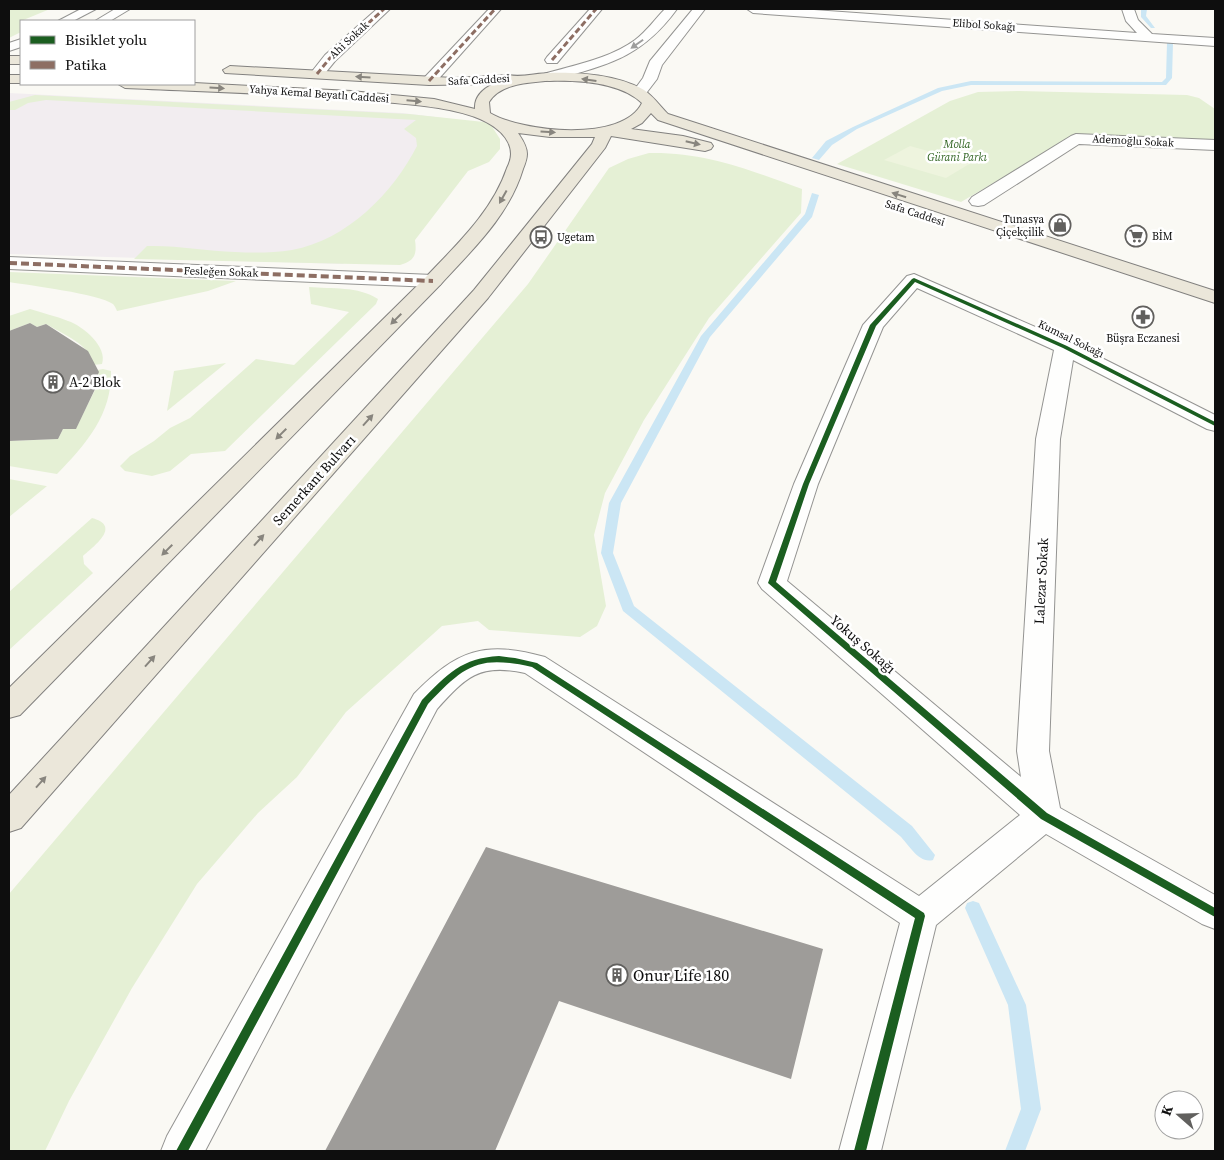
<svg xmlns="http://www.w3.org/2000/svg" width="1224" height="1160" font-family="'Source Serif 4',serif">
<rect width="100%" height="100%" fill="#faf9f4"/>
<path fill="#f2edf0" d="M9 93 402 113 452 119 343 264 9 254Z"/>
<g fill="#e5f0d5">
<path d="M9 9H50L21 21V32L9 38Z"/>
<path d="M1019 91 1187 95 1199 98 1215 109V140L1068 139 961 202 837 164 950 101 978 92Z"/>
<path d="M35 95 409 114 484 122 491 125 500 139V149L489 162 468 171 415 240C417 254 415 261 400 265L134 259 147 246C176 245 206 251 235 252 254 253 273 253 292 250 347 240 393 193 417 146L416 138 404 129 416 120 46 100 28 103 15 110H9V102Z"/>
<path d="M649 153C707 152 749 170 802 189L801 213 709 318 644 420 605 493 594 535 606 606 597 626 580 637 489 630 478 621 442 626 346 712 297 777 258 813 197 884 132 988 69 1101 45 1151H9V894L528 284 609 168 628 159Z"/>
<path d="M9 272 236 281 208 291 117 311C116 309 115 306 113 304 99 294 28 285 9 282Z"/>
<path d="M309 287C332 289 358 286 378 299L376 304 225 451 191 454 170 471 152 476 125 471 120 466 130 456 154 441 170 428 190 418 256 359 294 365 349 312 311 304Z"/>
<path d="M30 309C42 313 56 316 68 321 83 326 108 347 102 364L93 365C93 346 61 333 46 324L37 327 30 323 9 331V316Z"/>
<path d="M226 363 167 411 174 371Z"/>
<path d="M103 369 111 371C112 415 86 444 57 474L9 466V431H16L11 441 58 439 63 429 76 428 97 386 94 384 92 371Z"/>
<path d="M9 479 46 486H47L9 517Z"/>
<path d="M92 518C122 526 94 546 83 556L84 564 93 573 9 650V592Z"/>
</g>
<path fill="#eef4de" d="M910 146 971 163 946 178 884 160Z"/>
<g fill="none" stroke-linecap="round" stroke-linejoin="round">
<g fill="#cbe6f4" fill-rule="evenodd">
<path d="M1141 9H1147L1146 16 1155 28H1151L1141 17Z"/>
<path d="M1170 41 1173 43 1172 78 1166 85H971L942 91 857 129 832 145 819 160 812 158 826 141 853 127 938 88 971 81 1162 82 1166 78 1167 43Z"/>
<path d="M812 193 819 195 812 217 710 337 621 503 613 553 634 606 912 826 935 855 933 860C919 864 909 845 900 836L623 611 601 553 609 503 701 336 805 214Z"/>
<path d="M973 901 979 903 1026 1005 1041 1109 1025 1151H1005L1021 1109 1008 1005 965 908 967 903Z"/>
</g>
</g>
<g fill="#9e9c99">
<path d="M30 323 37 327 46 324 88 351 99 372 94 384 97 385 76 429H63L58 439 9 441V331Z"/>
<path d="M486 847 823 949 791 1079 559 1001 495 1151H325Z"/>
</g>
<g fill="none" stroke-linecap="round" stroke-linejoin="round">
<g stroke="#949492" stroke-width="2">
<g id="minor">
<path d="M81 9H96L73 21H58Z"/>
<path d="M115 9H130L110 21H95Z"/>
<path d="M377 9H390L335 61 322 77H312L310 74 325 55Z"/>
<path d="M489 9H501L434 84H424L422 81 424 78Z"/>
<path d="M590 9H602L557 63H547L545 60 547 57Z"/>
<path d="M665 9H677C641 58 609 64 554 80L549 81 542 77 544 74C574 65 609 59 635 40 647 31 655 19 665 9Z"/>
<path d="M693 9H705L662 65 657 79 644 96H634L632 93 643 78 650 61Z"/>
<path d="M747 9H800L1137 33 1126 21 1122 9H1134L1138 20 1152 34 1215 38V46L753 13Z"/>
<path d="M21 39V47L9 51V43Z"/>
<path d="M1076 134 1215 140V150L1079 144 984 205 978 206 972 205 969 201 972 197 1071 136Z"/>
<path d="M9 257 433 275 440 277 443 281 440 285 433 287 9 269Z"/>
<path d="M914 274 1072 343 1215 415V431L1207 429 1073 360 1060 439 1049 751 1060 808 1215 895V929L1202 924 1046 834 936 925 881 1151H839L900 923 525 673C479 663 466 677 437 709L205 1151H161L167 1136 414 694C457 650 484 640 545 657L919 896 1020 815 762 589 758 583 794 484 863 325 907 276ZM917 288 1054 350 1036 439 1017 751 1021 777 787 581 818 484 883 327Z"/>
</g>
</g>
<g stroke="#82817f" stroke-width="2">
<g id="major">
<rect x="9" y="56" width="12" height="8"/>
<path d="M230 66 454 78 509 75C521 78 536 73 550 73 579 72 618 75 644 90 653 96 660 106 668 114L1215 291V303L658 120 651 113 642 123 631 129 683 136 711 143 713 146 711 149 705 151 611 136 605 148 488 298 21 828 9 832V795L474 290 592 144 595 137H550L518 133C522 139 527 146 527 154 527 159 525 164 523 169 509 216 472 250 440 285L20 715 9 718V688L426 277C457 244 492 212 507 168 509 164 511 159 511 154 511 137 494 125 480 119 451 107 414 105 383 102 297 94 211 92 125 88L118 84 194 83 351 91 434 99 475 109C474 97 483 89 493 84L429 85 225 73 223 70ZM545 81C575 80 619 81 642 103 623 143 522 132 490 113L489 102C500 84 526 83 545 81Z"/>
<rect x="9" y="75" width="12" height="8"/>
</g>
</g>
<use href="#minor" fill="#fefefd" fill-rule="evenodd"/>
<use href="#major" fill="#ebe7da" fill-rule="evenodd"/>
<g stroke="#8d6e63" stroke-width="3" stroke-dasharray="6 3" stroke-linecap="butt">
<path d="M552 60 596 9"/>
<path d="M317 74 330 58 384 9"/>
<path d="M429 81 495 9"/>
</g>
<path stroke="#8d6e63" stroke-width="4" stroke-dasharray="8 4" stroke-linecap="butt" d="M9 263 433 281"/>
<g stroke="#fff" stroke-width="3">
<g id="cycleway">
<path d="M914 278 1067 346 1215 422V426L1063 348 915 282 876 326 809 484 776 582 1047 813 1215 908V917L1041 819 768 583 803 484 870 325 912 279Z"/>
<path d="M499 656 515 658 537 663 924 913 925 916 866 1151H854L915 918 532 667C478 655 465 665 428 704L188 1151H176L422 700C447 674 462 658 499 656Z"/>
</g>
</g>
<use href="#cycleway" fill="#1b5e20" fill-rule="evenodd"/>
</g>
<defs><path id="oneway-solid" d="M-6-.8H1V-3.2L6.5 0L1 3.2V.8H-6Z" transform="scale(1.25)"/></defs>
<use fill="#9e9e9d" href="#oneway-solid" transform="translate(637 44) rotate(145)"/>
<g fill="#88857e">
<use href="#oneway-solid" transform="translate(363 77) rotate(-176)"/>
<use href="#oneway-solid" transform="translate(589 80) rotate(-172)"/>
<use href="#oneway-solid" transform="translate(217 88) rotate(3)"/>
<use href="#oneway-solid" transform="translate(414 101) rotate(5)"/>
<use href="#oneway-solid" transform="translate(548 132) rotate(4)"/>
<use href="#oneway-solid" transform="translate(693 143) rotate(13)"/>
<use href="#oneway-solid" transform="translate(899 195) rotate(-162)"/>
<use href="#oneway-solid" transform="translate(503 197) rotate(119)"/>
<use href="#oneway-solid" transform="translate(396 319) rotate(135)"/>
<use href="#oneway-solid" transform="translate(368 420) rotate(-48)"/>
<use href="#oneway-solid" transform="translate(281 434) rotate(135)"/>
<use href="#oneway-solid" transform="translate(259 540) rotate(-48)"/>
<use href="#oneway-solid" transform="translate(167 550) rotate(135)"/>
<use href="#oneway-solid" transform="translate(150 661) rotate(-48)"/>
<use href="#oneway-solid" transform="translate(41 782) rotate(-48)"/>
</g>
<defs>
<g id="shop-ring" transform="scale(1.125)"><circle r="9.5" fill="#fff" stroke="#61605e" stroke-width="1.5"/><path d="M-5-2.5h2.3a2.7 3.5 0 0 1 5.4 0H5L5.5 6h-11ZM-1.5-2.5h3a1.5 2.3 0 0 0-3 0Z" fill="#61605e"/></g>
<g id="supermarket-ring" transform="scale(1.125)"><circle r="9.5" fill="#fff" stroke="#61605e" stroke-width="1.5"/><path d="M-6-5.5h2.5l.6 2H6L4.5 2H-2.5L-4.4-4H-6ZM-1.5 3.2a1.3 1.3 0 1 0 .1 0ZM3 3.2a1.3 1.3 0 1 0 .1 0Z" fill="#61605e"/></g>
<g id="bus-ring" transform="scale(1.125)"><circle r="9.5" fill="#fff" stroke="#61605e" stroke-width="1.5"/><path d="M-5-6H5V4H4V6H2V4H-2V6H-4V4H-5ZM-3.5-4V0h7V-4ZM-3.5 1.2v1.5H-2V1.2ZM2 1.2v1.5H3.5V1.2Z" fill="#61605e"/></g>
<g id="pharmacy-ring" transform="scale(1.125)"><circle r="9.5" fill="#fff" stroke="#61605e" stroke-width="1.5"/><path d="M-2-6h4v4h4v4h-4v4h-4v-4h-4v-4h4Z" fill="#61605e"/></g>
<g id="building-ring" transform="scale(1.125)"><circle r="9.5" fill="#fff" stroke="#61605e" stroke-width="1.5"/><path d="M-4-6H4V6H1V3H-1V6H-4ZM-2.5-4.3h1.7v1.8h-1.7ZM.8-4.3h1.7v1.8H.8ZM-2.5-1h1.7V.8h-1.7ZM.8-1h1.7V.8H.8Z" fill="#61605e"/></g>
</defs>
<g fill-rule="evenodd">
<use href="#shop-ring" x="1060" y="225"/>
<use href="#supermarket-ring" x="1136" y="236"/>
<use href="#bus-ring" x="541" y="237"/>
<use href="#pharmacy-ring" x="1143" y="317"/>
<use href="#building-ring" x="53" y="382"/>
<use href="#building-ring" x="617" y="975"/>
</g>
<g text-anchor="middle" dominant-baseline="central" stroke-width="5" stroke-linejoin="round" paint-order="stroke">
<g font-size="11" fill="#0e0e0e" stroke="#fff">
<text transform="translate(984 25) rotate(4)">Elibol Sokağı</text>
<text transform="translate(349 40) rotate(-43)">Ahi Sokak</text>
<text transform="translate(479 80) rotate(-3)">Safa Caddesi</text>
<text transform="translate(319 94) rotate(4)">Yahya Kemal Beyatlı Caddesi</text>
<text transform="translate(1133 141) rotate(3)">Ademoğlu Sokak</text>
<text transform="translate(915 213) rotate(18)">Safa Caddesi</text>
<text transform="translate(221 272) rotate(2)">Fesleğen Sokak</text>
<text transform="translate(1071 339) rotate(26)">Kumsal Sokağı</text>
</g>
<g font-size="11" font-style="italic" fill="#306421" stroke="#fff">
<text x="957" y="144">Molla<tspan x="957" dy="13">Gürani Parkı</tspan></text>
</g>
<g font-size="11" fill="#0e0e0e" stroke="#fff" text-anchor="start">
<text x="1044" y="219" text-anchor="end">Tunasya<tspan x="1044" dy="13">Çiçekçilik</tspan></text>
<text x="1152" y="236">BİM</text>
<text x="557" y="237">Ugetam</text>
<text x="1143" y="338" text-anchor="middle">Büşra Eczanesi</text>
</g>
<g font-size="14" fill="#0e0e0e" stroke="#fff" text-anchor="start">
<text x="69" y="382">A-2 Blok</text>
</g>
<g font-size="14" fill="#0e0e0e" stroke="#fff">
<text transform="translate(314 480) rotate(-48)">Semerkant Bulvarı</text>
<text transform="translate(1041 581) rotate(-87)">Lalezar Sokak</text>
<text transform="translate(863 644) rotate(41)">Yokuş Sokağı</text>
</g>
<g font-size="16" fill="#0e0e0e" stroke="#fff" text-anchor="start">
<text x="633" y="975">Onur Life 180</text>
</g>
</g>
<rect width="1224" height="1160" fill="none" stroke="#0e0e0e" stroke-width="20"/>
<rect x="20" y="20" width="175" height="65" fill="#ffffff" stroke="#9f9f9f"/>
<rect x="30" y="36" width="25" height="8" fill="#1b5e20" stroke="#9f9f9f"/>
<text x="65" y="45" font-size="15" fill="#0e0e0e">Bisiklet yolu</text>
<rect x="30" y="61" width="25" height="8" fill="#8d6e63" stroke="#9f9f9f"/>
<text x="65" y="70" font-size="15" fill="#0e0e0e">Patika</text>
<g transform="translate(1179 1115) rotate(290)"><circle r="24" fill="#ffffff" stroke="#9f9f9f"/>
<path d="M0-4L9 19L0 12L-9 19Z" fill="#61605e"/>
<text y="-8" font-size="14" font-weight="bold" text-anchor="middle" fill="#0e0e0e">K</text>
</g>
</svg>
